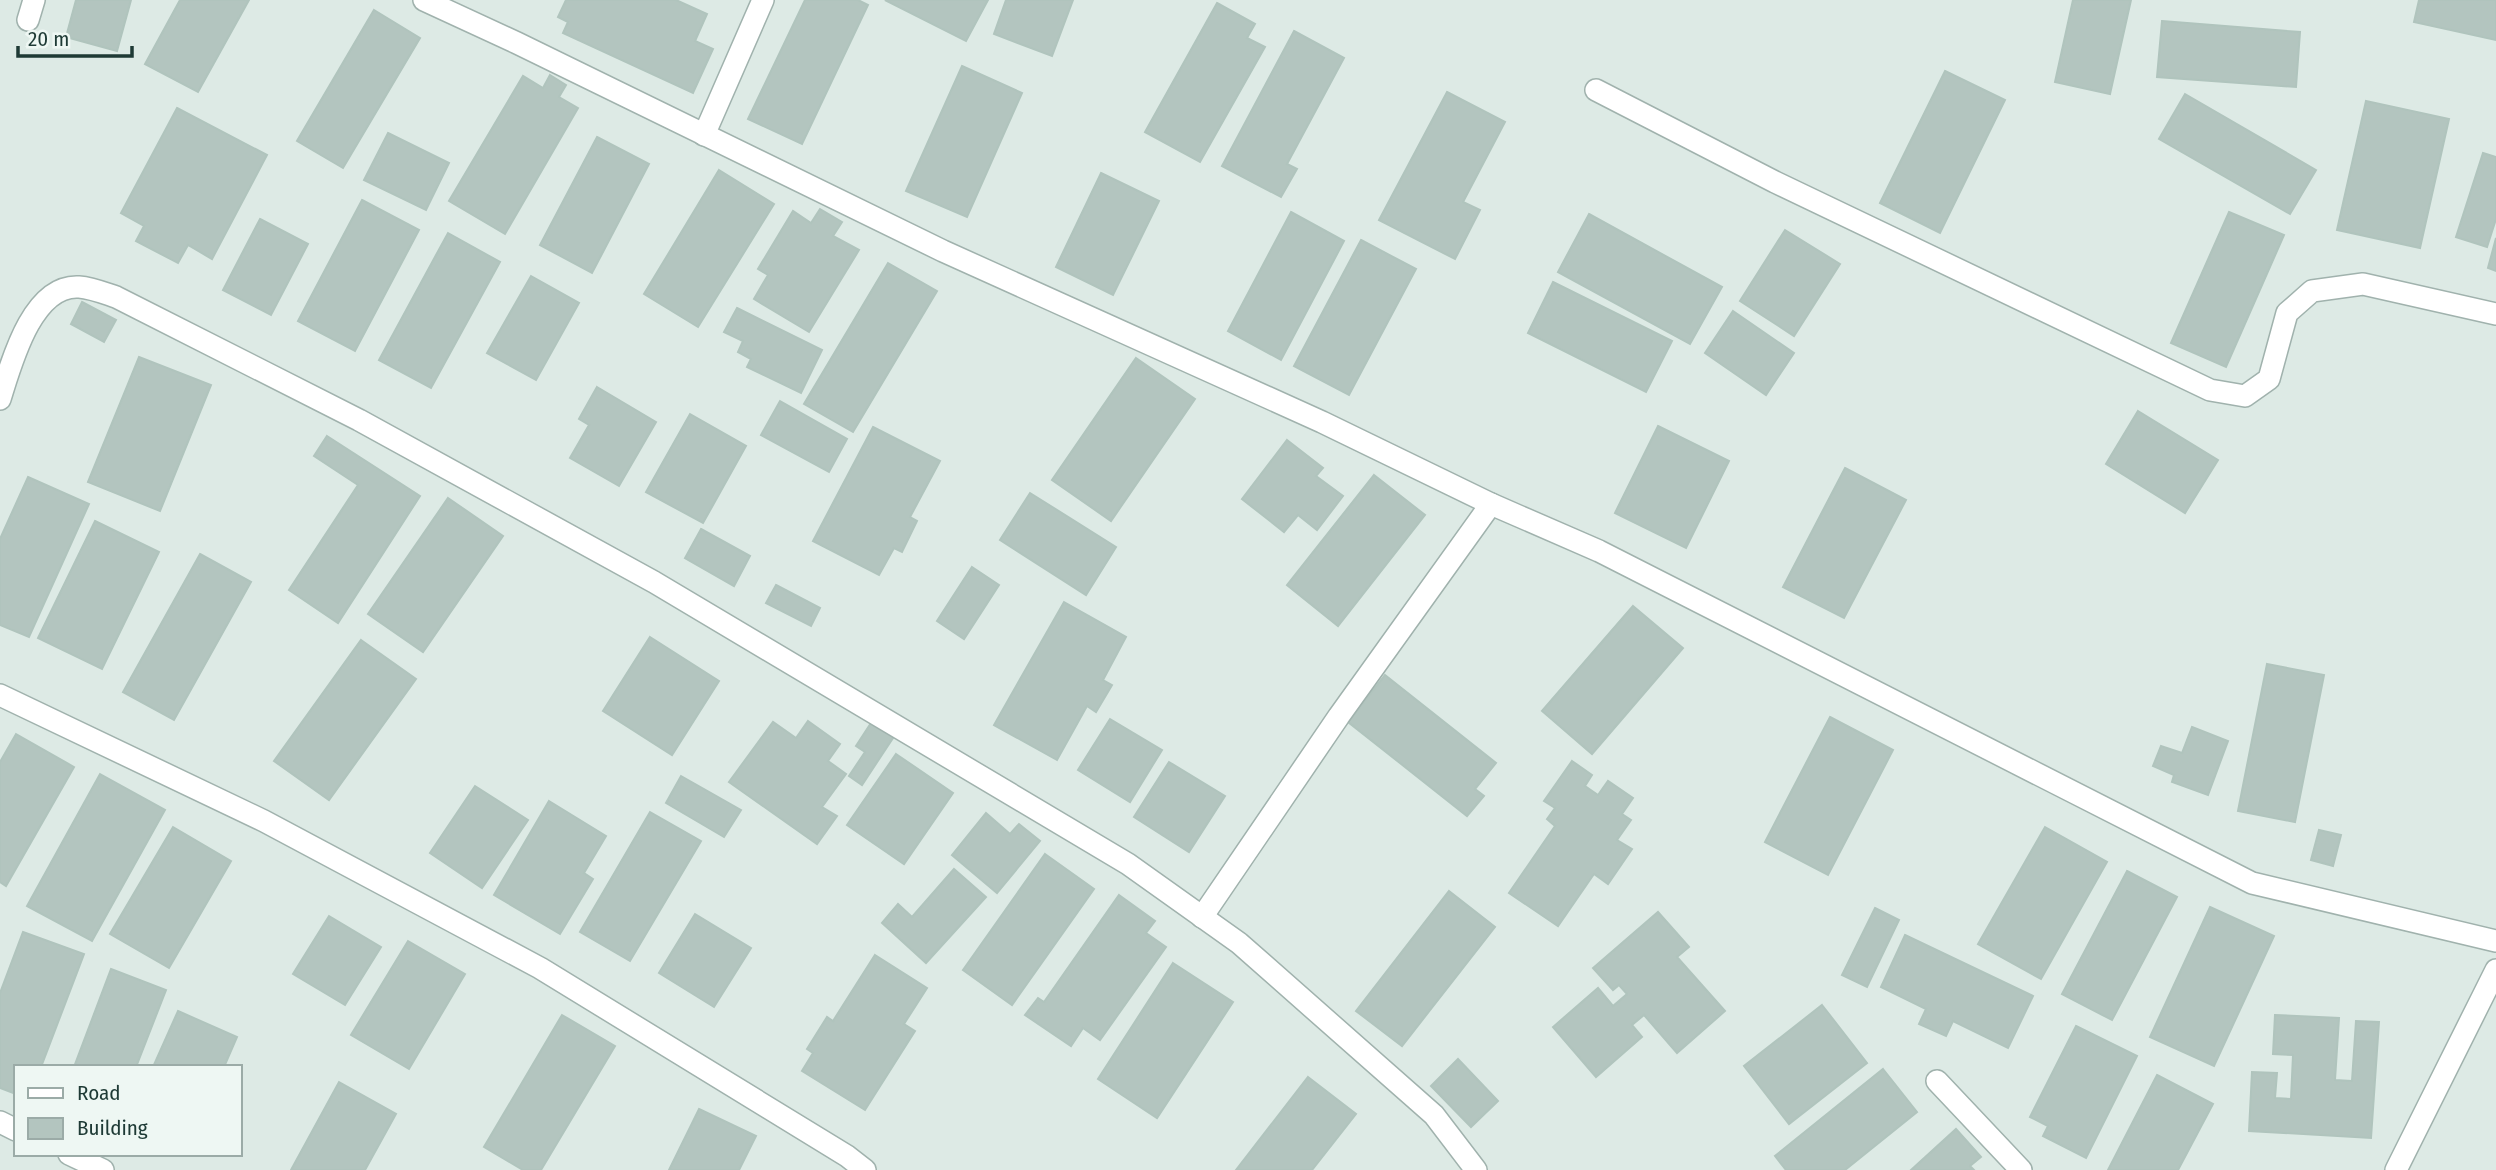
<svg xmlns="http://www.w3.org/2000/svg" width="2496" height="1170" font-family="'Fira Sans Condensed',sans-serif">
<rect width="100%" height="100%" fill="#ddeae5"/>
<g fill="#b3c5bf" stroke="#b0c4bd" stroke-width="2">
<path d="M76 0H131L117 51 66 37Z"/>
<path d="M180 0H249L198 92 145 64Z"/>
<path d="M566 0H676L707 14 695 41 713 49 693 93 563 33 568 22 558 17Z"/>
<path d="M805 0H858L868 5 802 144 748 119Z"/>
<path d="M885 0H988L966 41Z"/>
<path d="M1006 0H1073L1052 56 994 34Z"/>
<path d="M2073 0H2131L2110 94 2055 82Z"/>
<path d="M2419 0H2496V40L2414 22Z"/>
<path d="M1217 3 1255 24 1247 38 1265 47 1200 162 1145 132Z"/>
<path d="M374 10 420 38 343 168 297 141Z"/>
<path d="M2162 21 2300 32 2296 87 2157 77Z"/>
<path d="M1294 31 1344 58 1287 164 1297 169 1281 197 1222 166Z"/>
<path d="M962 66 1022 93 967 217 906 191Z"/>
<path d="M1945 71 2005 100 1940 233 1880 203Z"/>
<path d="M550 75 566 85 559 97 578 108 505 234 449 201 523 76 543 88Z"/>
<path d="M1447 92 1505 122 1463 202 1480 210 1455 259 1379 220Z"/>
<path d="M2185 94 2316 170 2290 214 2159 139Z"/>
<path d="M2366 101 2449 119 2420 248 2337 230Z"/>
<path d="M177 108 267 155 212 259 188 245 178 263 136 241 144 226 121 213Z"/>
<path d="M388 133 449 163 426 210 364 180Z"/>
<path d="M597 137 649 164 592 273 540 245Z"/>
<path d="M2483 153 2496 157V219L2487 247 2456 237Z"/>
<path d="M719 170 774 204 698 327 644 294Z"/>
<path d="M1101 173 1159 201 1113 295 1056 267Z"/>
<path d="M362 200 419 230 355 351 298 321Z"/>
<path d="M820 209 842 222 833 236 859 250 809 332 754 299 768 275 758 269 793 211 811 223Z"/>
<path d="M1291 212 1344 241 1281 360 1228 331Z"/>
<path d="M2229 212 2284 235 2226 367 2171 343Z"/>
<path d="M1589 214 1722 287 1690 344 1558 272Z"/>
<path d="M260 219 308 244 271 315 223 290Z"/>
<path d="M1785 230 1840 264 1794 336 1740 301Z"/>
<path d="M448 233 500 262 431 388 379 360Z"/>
<path d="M2496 238V271L2488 268Z"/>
<path d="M1361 240 1416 269 1349 395 1294 366Z"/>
<path d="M888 263 937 291 853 432 804 404Z"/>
<path d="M531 276 579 303 536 380 487 353Z"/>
<path d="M1553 282 1672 341 1646 392 1528 333Z"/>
<path d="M82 302 116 320 104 342 71 324Z"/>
<path d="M737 308 822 350 801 393 747 367 751 359 738 352 743 341 724 332Z"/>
<path d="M1733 311 1794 353 1766 395 1705 353Z"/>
<path d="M139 357 211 385 160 511 88 482Z"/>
<path d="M1136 358 1195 399 1111 521 1052 480Z"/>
<path d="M597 387 656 422 619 486 570 458 589 425 579 419Z"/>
<path d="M780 401 847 439 829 472 761 435Z"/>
<path d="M2138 411 2218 460 2185 513 2106 464Z"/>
<path d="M690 414 746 446 703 523 646 492Z"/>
<path d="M1658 426 1729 461 1686 548 1615 513Z"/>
<path d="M873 427 940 461 910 517 917 521 902 552 894 548 879 575 813 541Z"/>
<path d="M327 436 420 496 338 623 289 590 358 485 314 456Z"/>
<path d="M1287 440 1323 468 1316 476 1343 496 1317 530 1298 515 1284 532 1242 499Z"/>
<path d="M1845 468 1906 500 1844 618 1783 587Z"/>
<path d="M1374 475 1425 515 1338 626 1287 585Z"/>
<path d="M28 477 89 504 29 637 0 625V539Z"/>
<path d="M1030 493 1116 547 1086 595 1000 540Z"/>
<path d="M448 498 503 536 423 652 368 614Z"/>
<path d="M95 521 159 552 102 669 38 638Z"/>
<path d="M701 529 750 556 734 586 685 558Z"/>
<path d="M200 554 251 582 174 720 123 692Z"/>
<path d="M972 567 999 585 964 639 937 621Z"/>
<path d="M776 585 820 608 811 626 766 603Z"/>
<path d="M1064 602 1126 637 1103 680 1112 685 1096 712 1087 706 1057 760 994 725Z"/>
<path d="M1633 606 1683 648 1592 754 1542 711Z"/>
<path d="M650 637 719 681 672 755 603 711Z"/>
<path d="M361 640 416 679 329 800 274 761Z"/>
<path d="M2267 664 2324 675 2295 822 2238 811Z"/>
<path d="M1385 675 1496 763 1475 789 1484 796 1467 816 1348 722Z"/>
<path d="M1830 717 1893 750 1828 875 1765 842Z"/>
<path d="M1110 719 1162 750 1130 802 1078 770Z"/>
<path d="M873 720 895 735 862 785 849 776 865 752 856 746Z"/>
<path d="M808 721 840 744 828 761 846 774 822 807 837 816 817 844 729 782 773 722 796 738Z"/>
<path d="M2192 727 2228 741 2208 795 2172 782 2174 775 2153 766 2161 746 2182 753Z"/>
<path d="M16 734 74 767 6 886 0 882V762Z"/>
<path d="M896 754 953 793 904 864 847 825Z"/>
<path d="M1572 761 1592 775 1585 786 1598 795 1608 781 1633 798 1622 814 1631 820 1617 840 1632 849 1608 884 1594 874 1558 926 1509 893 1555 826 1547 819 1555 808 1544 801Z"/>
<path d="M1169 762 1225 796 1189 852 1134 817Z"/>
<path d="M100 774 165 810 92 941 27 906Z"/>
<path d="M681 776 741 810 724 837 666 803Z"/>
<path d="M475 786 528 820 482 888 430 853Z"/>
<path d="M549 801 606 836 584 873 593 879 560 934 494 895Z"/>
<path d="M650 812 701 841 630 961 580 932Z"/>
<path d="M986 813 1010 834 1019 824 1040 841 997 893 952 855Z"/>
<path d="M173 827 231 861 169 968 110 934Z"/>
<path d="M2045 827 2107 862 2041 979 1978 944Z"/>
<path d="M2319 830 2341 835 2333 866 2311 860Z"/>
<path d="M1045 854 1094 889 1012 1005 963 970Z"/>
<path d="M954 869 986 897 926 963 882 923 898 904 912 917Z"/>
<path d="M2127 871 2177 897 2112 1020 2062 994Z"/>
<path d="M1449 891 1495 927 1402 1046 1356 1011Z"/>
<path d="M1119 895 1155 921 1146 933 1166 947 1100 1040 1083 1028 1071 1046 1025 1015 1038 998 1044 1002Z"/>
<path d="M2210 907 2274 936 2214 1066 2150 1037Z"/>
<path d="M1875 908 1899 920 1867 987 1842 975Z"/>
<path d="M1658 912 1689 947 1677 957 1725 1011 1677 1053 1644 1015 1632 1025 1642 1037 1596 1077 1553 1027 1598 988 1613 1006 1627 994 1619 985 1613 990 1593 968Z"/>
<path d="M695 914 751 948 714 1007 659 973Z"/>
<path d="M329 916 381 947 345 1005 293 974Z"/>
<path d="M23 932 84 954 41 1067H16V1094L0 1088V993Z"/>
<path d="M1905 935 2033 996 2008 1048 1953 1021 1946 1036 1919 1024 1926 1009 1881 987Z"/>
<path d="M408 941 465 974 409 1069 351 1035Z"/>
<path d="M875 955 927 988 904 1024 915 1031 865 1110 802 1071 813 1053 807 1049 827 1017 833 1021Z"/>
<path d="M1173 963 1233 1002 1157 1118 1098 1079Z"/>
<path d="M111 969 166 990 136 1067H74Z"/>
<path d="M1822 1005 1867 1063 1789 1124 1744 1066Z"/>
<path d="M178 1011 237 1037 224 1067H153Z"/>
<path d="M562 1015 615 1046 541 1170H523L484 1147Z"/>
<path d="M2275 1015 2339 1018 2335 1080 2352 1081 2356 1021 2379 1022 2371 1138 2249 1131 2252 1072 2277 1073 2275 1098 2291 1099 2293 1055 2273 1054Z"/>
<path d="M2076 1026 2137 1056 2086 1158 2043 1136 2048 1126 2030 1117Z"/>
<path d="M1458 1059 1498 1101 1471 1127 1431 1086Z"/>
<path d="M1883 1069 1917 1112 1845 1170H1786L1775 1156Z"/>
<path d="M2157 1075 2213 1104 2178 1170H2108Z"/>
<path d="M1308 1077 1356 1114 1312 1170H1236Z"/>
<path d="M339 1082 396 1114 365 1170H291Z"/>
<path d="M699 1109 756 1136 739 1170H669Z"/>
<path d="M1956 1129 1981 1157 1970 1166 1974 1170H1911Z"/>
</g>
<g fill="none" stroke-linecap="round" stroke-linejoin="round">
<g stroke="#a0b2ad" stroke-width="24">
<g id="minor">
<path d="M424 0 517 43 943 251 1322 422 1491 504 1599 551 2252 883 2496 941"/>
<path d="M28 20 34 0"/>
<path d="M1596 90 1775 182 2210 390 2245 396 2269 379 2287 313 2312 291 2363 284 2496 314"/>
<path d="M704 135 763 0"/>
<path d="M0 399C11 364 32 284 79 287 92 288 104 293 116 297L359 420 654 582 1128 864 1239 943 1434 1115 1476 1170"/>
<path d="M0 695 264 821 540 968 847 1156 865 1170"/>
<path d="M1202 917 1339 716 1491 504"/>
<path d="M1937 1081 2021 1170"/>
<path d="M0 1122 16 1130"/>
<path d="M69 1154 103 1170"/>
<path d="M2396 1170 2496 970"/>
</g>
</g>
<use href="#minor" stroke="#fff" stroke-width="21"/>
</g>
<rect x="14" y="1065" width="228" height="91" fill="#eef7f3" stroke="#9baba7" stroke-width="2"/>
<rect x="28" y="1088" width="35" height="10" fill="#ffffff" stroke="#9baba7" stroke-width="2"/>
<text x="77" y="1100" font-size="21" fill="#1e3a35">Road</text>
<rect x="28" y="1118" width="35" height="21" fill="#b3c5bf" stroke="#9baba7" stroke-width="2"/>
<text x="77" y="1135" font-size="21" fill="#1e3a35">Building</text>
<path d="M18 46v10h114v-10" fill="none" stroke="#1e3a35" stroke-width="3.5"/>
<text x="28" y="46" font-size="21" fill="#1e3a35" stroke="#eef7f3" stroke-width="5" paint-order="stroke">20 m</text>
</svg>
